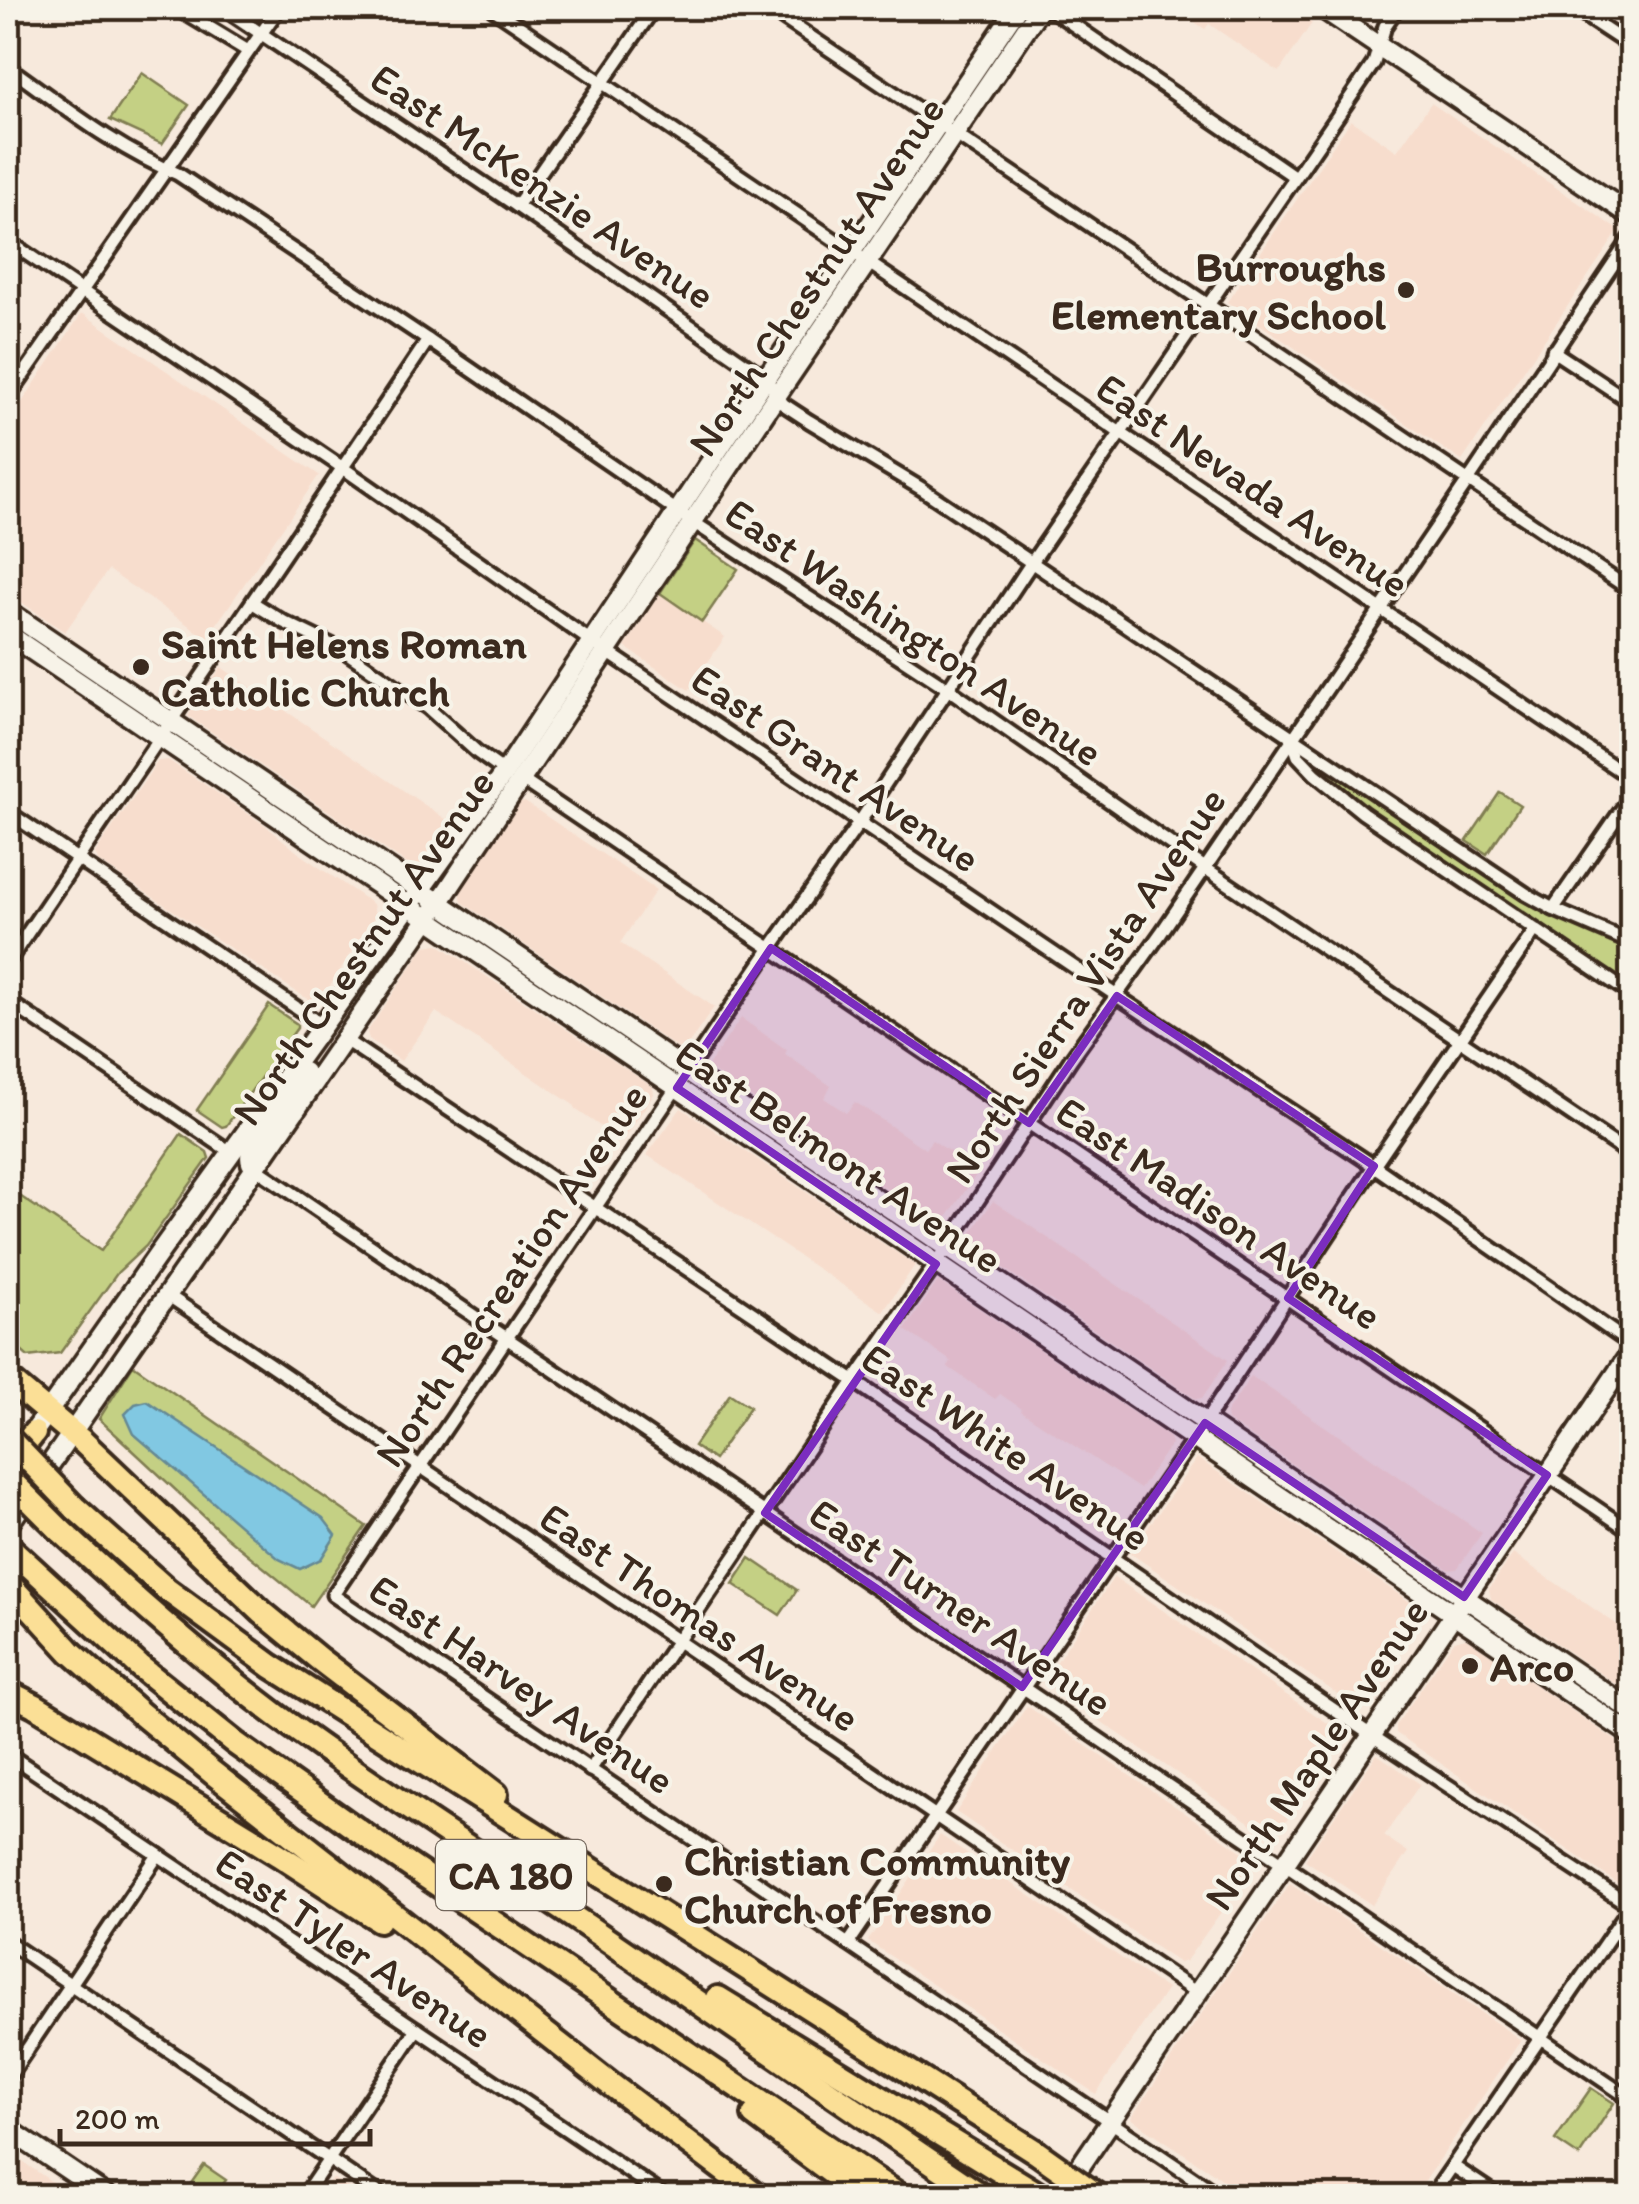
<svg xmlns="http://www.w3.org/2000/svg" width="1639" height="2204" font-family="Itim,sans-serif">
<rect width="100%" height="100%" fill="#f7e9dc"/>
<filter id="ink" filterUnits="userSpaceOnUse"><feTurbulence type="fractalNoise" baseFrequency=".01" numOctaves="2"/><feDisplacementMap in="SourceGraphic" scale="20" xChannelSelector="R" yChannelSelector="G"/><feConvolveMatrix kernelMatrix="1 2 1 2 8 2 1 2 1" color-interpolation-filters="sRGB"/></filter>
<g filter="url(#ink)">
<g fill="#f7ddcd">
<path d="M1173 8H1290L1312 23 1279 72 1209 24 1205 29Z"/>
<path d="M1431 103 1616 228 1618 232 1462 461 1227 302 1351 120 1397 151Z"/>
<path d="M82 313 319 475 207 638 108 570 65 632 8 593V423Z"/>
<path d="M660 593 725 637 689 690 625 647Z"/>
<path d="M221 667 450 822 420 867 413 868 188 716Z"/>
<path d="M168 760 265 825 301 855 373 904 375 916 320 1001 312 1002 98 861 95 853 158 761Z"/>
<path d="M525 802 656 890 620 943 714 1007 686 1048 679 1049 462 902 460 891 519 803Z"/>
<path d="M438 944 653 1087 654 1094 622 1141 575 1109V1106L436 1012 401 1061 369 1039 367 1032 425 946Z"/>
<path d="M741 1018 787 1050 785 1054 831 1086 824 1098 846 1113 855 1102 925 1149 932 1140 979 1171 943 1223 938 1224 711 1070 709 1064Z"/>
<path d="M681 1108 915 1265 883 1312 647 1155Z"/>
<path d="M993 1201 1228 1360 1202 1398 1196 1399 965 1242Z"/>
<path d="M938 1281 1169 1437 1171 1444 1140 1489 1021 1411 1022 1409 1000 1394 995 1399 948 1367 951 1361 905 1330Z"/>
<path d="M1251 1376 1482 1533 1457 1569 1449 1570 1227 1420 1226 1413Z"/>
<path d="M1197 1458 1425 1612 1361 1710 1130 1553Z"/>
<path d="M1513 1554 1631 1634V1694L1491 1599 1489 1589Z"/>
<path d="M1114 1577 1342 1733V1739L1276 1835H1268L1043 1682Z"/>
<path d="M1466 1638 1631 1751V1875L1623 1887 1396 1733V1725L1454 1641Z"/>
<path d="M1027 1706 1253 1859 1254 1866 1186 1961 1179 1963 956 1812Z"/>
<path d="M1377 1754 1420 1784 1384 1836 1408 1852 1372 1905 1305 1860Z"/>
<path d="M940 1835 1167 1989 1096 2094 868 1941Z"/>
<path d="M1290 1883 1521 2040 1415 2196H1247L1131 2118Z"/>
<path d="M8 2152 73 2196H8Z"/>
<path d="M334 2179 361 2196H318L330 2180Z"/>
</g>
<g fill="#c4d084" stroke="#807d51" stroke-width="2.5">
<path d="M142 73 189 105 162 144 110 120Z"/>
<path d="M695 540 738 569 702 622 660 593Z"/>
<path d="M1302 751 1539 910 1631 951V987L1377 815Z"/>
<path d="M1500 792 1520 805 1487 854 1467 841Z"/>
<path d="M269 1005 297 1024V1028L226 1126 222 1127 197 1110Z"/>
<path d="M181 1134 207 1152 209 1158 146 1246 118 1272 60 1353 28 1357 8 1339V1188L101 1251Z"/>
<path d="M133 1365 366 1526 311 1606 223 1534 99 1419Z"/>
<path d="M730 1394 750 1407 714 1460 694 1446Z"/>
<path d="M750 1558 797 1590 780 1615 733 1584Z"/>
<path d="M1591 2088 1614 2103 1579 2156 1555 2140Z"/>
<path d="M204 2165 226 2180 215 2196H182Z"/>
</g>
<path fill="#81c8e2" stroke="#658994" stroke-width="2.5" d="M147 1401 323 1518 336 1535 321 1559 300 1569 279 1559 134 1434 125 1414 135 1404Z"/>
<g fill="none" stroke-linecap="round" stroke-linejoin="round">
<g stroke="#3b2a1e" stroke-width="19">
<g id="street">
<path d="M177 8 248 51"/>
<path d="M223 8 517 206 766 378 783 404 809 421 922 489 1526 894 1553 909 1632 943"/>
<path d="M492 8 1632 779"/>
<path d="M768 8 1632 591"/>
<path d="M1049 8 1295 177"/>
<path d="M1573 8 1632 47"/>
<path d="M8 67C62 105 116 149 178 174L428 340 693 522 947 688 1205 868 1632 1156"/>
<path d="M517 206 654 8"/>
<path d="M8 241 343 468 591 641 1117 996 1374 1166 1632 1345"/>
<path d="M1553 351 1632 403"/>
<path d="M8 397 279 8"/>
<path d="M253 603 284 622 346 652 428 708 477 752 505 772"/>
<path d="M1292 739 1298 756 1315 774 1363 813 1632 995"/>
<path d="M522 780 1632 1532"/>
<path d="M8 812 322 1025"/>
<path d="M1553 909 1632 795"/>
<path d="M8 962C148 754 290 548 428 340"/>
<path d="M8 1001 232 1153"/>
<path d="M345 1040 854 1381 1371 1735 1632 1907"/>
<path d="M254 1167 1632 2100"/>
<path d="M166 1294 1197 1993"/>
<path d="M8 1754 665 2196"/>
<path d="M590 1770 854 1381 936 1264 1071 1059 1161 933 1468 481 1632 236"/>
<path d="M8 1942 383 2196"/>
<path d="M848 1944 1194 1439 1374 1166 1535 930"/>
<path d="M8 2078 158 1855"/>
<path d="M1453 2166 1498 2196"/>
<path d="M304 2196 417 2029"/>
<path d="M1220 2196 333 1595 771 948 859 823 1032 562 1374 63 1385 26 1397 8"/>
<path d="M1432 2196 1632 1904"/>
</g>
</g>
<g stroke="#3b2a1e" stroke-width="25">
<g id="secondary">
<path d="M1322 8 1632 216"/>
<path d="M8 611 1632 1711"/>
<path d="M8 634 1632 1735"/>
<path d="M254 1167C247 1160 251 1151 254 1143L304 1072"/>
<path d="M27 1442 157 1256 505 772 766 378 1017 8"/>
<path d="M8 1525 445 894 777 395 1040 8"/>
<path d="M8 2129 107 2196"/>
<path d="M1060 2196 1632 1351"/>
</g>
</g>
<g stroke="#3b2a1e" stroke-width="30">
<g id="highway">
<path d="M8 1379 83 1442 263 1613 319 1659 496 1794"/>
<path d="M8 1466 34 1433"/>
<path d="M75 1508 166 1589 271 1666 1036 2152"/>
<path d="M60 1530C130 1595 202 1659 279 1717 379 1790 484 1857 587 1926 719 2016 849 2107 982 2196"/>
<path d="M8 1546 139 1666 235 1743 376 1843 900 2196"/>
<path d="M8 1583 71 1652 140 1713 213 1773 610 2084 758 2196"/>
<path d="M8 1692 34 1705 279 1855 379 1920"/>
<path d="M718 1998 1041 2196"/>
<path d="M754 2115 863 2196"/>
</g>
</g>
<use href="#street" stroke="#f7f3e8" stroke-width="11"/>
<use href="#secondary" stroke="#f7f3e8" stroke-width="18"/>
<use href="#highway" stroke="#fbdf96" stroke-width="22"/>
<g stroke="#3b2a1e" stroke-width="30" stroke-linecap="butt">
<g id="highway-bridge">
<path d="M8 1438 75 1508"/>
<path d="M8 1478 60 1530"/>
<path d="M1036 2152 1098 2196"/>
</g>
</g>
<use href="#highway-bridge" stroke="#fbdf96" stroke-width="22"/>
</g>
</g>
<path fill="#7b2cbf" fill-opacity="0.2" stroke="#7b2cbf" stroke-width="8" stroke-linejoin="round" d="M771 948 1029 1123 1117 996 1374 1166 1288 1298 1547 1475 1464 1597 1205 1423 1022 1687 765 1513 936 1264 677 1088Z"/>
<g fill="#3b2a1e" stroke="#f7f3e8" stroke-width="4">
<circle cx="1406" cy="290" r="10"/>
<circle cx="141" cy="667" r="10"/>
<circle cx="1470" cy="1666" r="10"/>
<circle cx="664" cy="1884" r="10"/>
</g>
<g text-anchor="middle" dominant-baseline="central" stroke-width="8" stroke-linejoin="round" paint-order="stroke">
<rect fill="#f7f3e8" stroke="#73665b" stroke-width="2.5" x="436" y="1840" width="150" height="70" rx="8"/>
<g font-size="40" font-weight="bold" fill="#3b2a1e">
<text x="511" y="1875">CA 180</text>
</g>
<g font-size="42" fill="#3b2a1e" stroke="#f7f3e8">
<text transform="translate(543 186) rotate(34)">East McKenzie Avenue</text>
<text transform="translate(816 276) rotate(-56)">North Chestnut Avenue</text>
<text transform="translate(1253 485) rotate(34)">East Nevada Avenue</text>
<text transform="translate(914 632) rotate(34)">East Washington Avenue</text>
<text transform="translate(836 768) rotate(34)">East Grant Avenue</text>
<text transform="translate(363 947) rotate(-55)">North Chestnut Avenue</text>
<text transform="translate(1085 985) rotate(-56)">North Sierra Vista Avenue</text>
<text transform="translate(839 1156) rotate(34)">East Belmont Avenue</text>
<text transform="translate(1219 1213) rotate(34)">East Madison Avenue</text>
<text transform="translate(511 1275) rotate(-56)">North Recreation Avenue</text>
<text transform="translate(1006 1447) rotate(34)">East White Avenue</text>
<text transform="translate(961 1607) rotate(34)">East Turner Avenue</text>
<text transform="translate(700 1617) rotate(34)">East Thomas Avenue</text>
<text transform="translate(522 1684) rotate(34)">East Harvey Avenue</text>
<text transform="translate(1316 1754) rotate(-56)">North Maple Avenue</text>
<text transform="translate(354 1948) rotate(34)">East Tyler Avenue</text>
</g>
<g font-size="42" font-weight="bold" fill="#3b2a1e" stroke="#f7f3e8" text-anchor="start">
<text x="1386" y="266" text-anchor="end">Burroughs<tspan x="1386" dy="48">Elementary School</tspan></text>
<text x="161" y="643">Saint Helens Roman<tspan x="161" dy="48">Catholic Church</tspan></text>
<text x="1490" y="1666">Arco</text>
<text x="684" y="1860">Christian Community<tspan x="684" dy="48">Church of Fresno</tspan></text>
</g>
</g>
<rect width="1639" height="2204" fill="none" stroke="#f7f3e8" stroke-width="40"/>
<rect x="20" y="20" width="1599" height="2164" fill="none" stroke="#3b2a1e" stroke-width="4" filter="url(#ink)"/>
<path d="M60 2129v15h310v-15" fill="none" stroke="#3b2a1e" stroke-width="5"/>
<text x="75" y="2129" font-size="30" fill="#3b2a1e" stroke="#f7f3e8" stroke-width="8" paint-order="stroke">200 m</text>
</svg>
